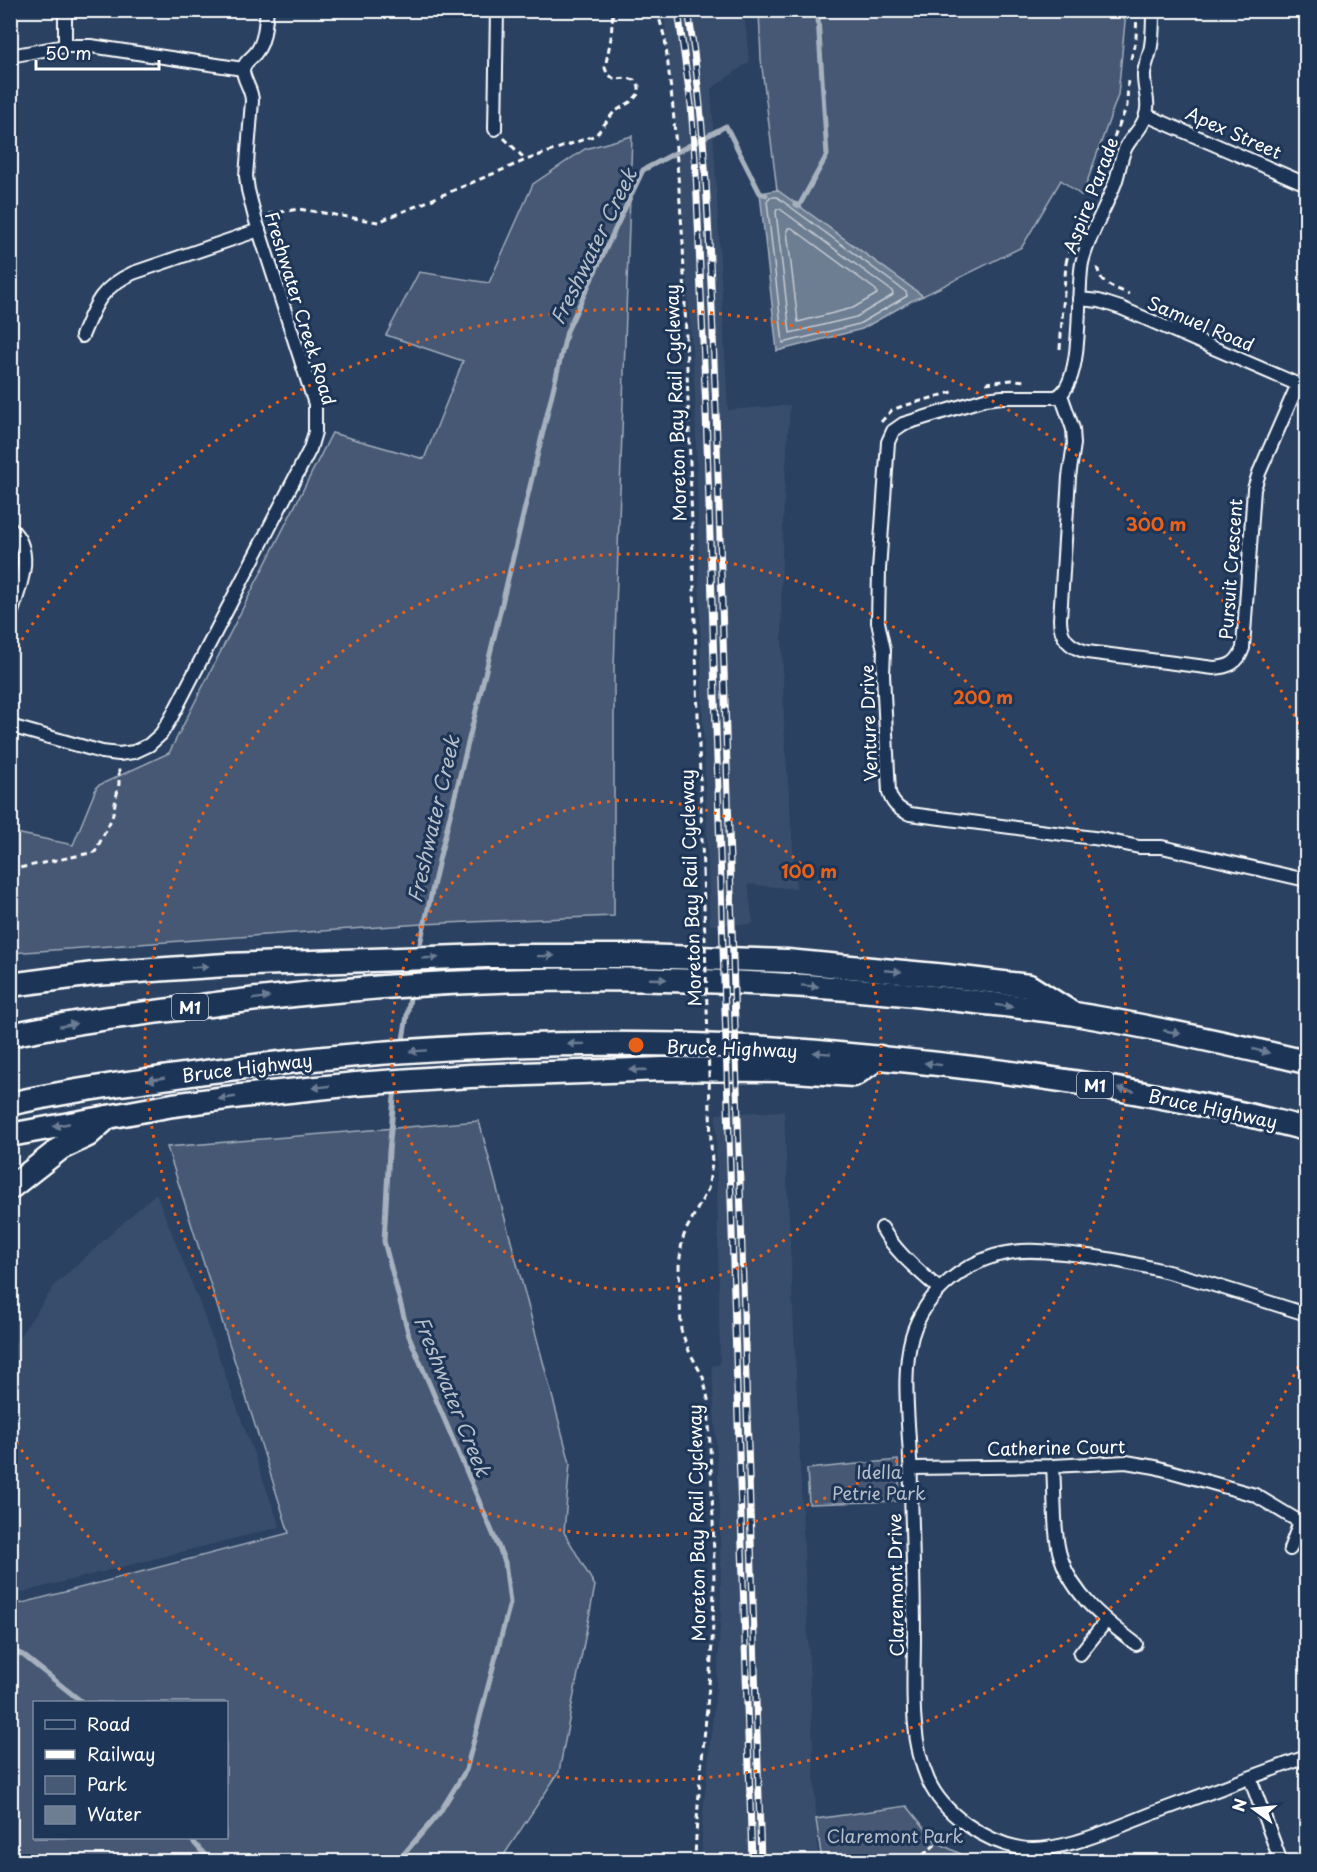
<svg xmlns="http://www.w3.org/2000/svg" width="1317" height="1872" font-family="'Playpen Sans',sans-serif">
<rect width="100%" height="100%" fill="#2a4161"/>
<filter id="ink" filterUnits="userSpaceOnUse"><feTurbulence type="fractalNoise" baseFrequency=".0167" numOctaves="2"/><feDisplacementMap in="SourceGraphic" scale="12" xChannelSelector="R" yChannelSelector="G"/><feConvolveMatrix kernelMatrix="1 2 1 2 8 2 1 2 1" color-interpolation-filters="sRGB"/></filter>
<g filter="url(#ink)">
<g fill="#394e6c">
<path d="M664 11H744L749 62 711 89 728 410 790 405 784 495 781 590 784 728 796 889 748 884 753 924 710 925 701 658 695 394 681 195Z"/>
<path d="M784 1111 818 1861H702V1824L718 1666 721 1607 720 1515 712 1366 720 1364 716 1114Z"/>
<path d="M156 1193 199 1302 280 1527 11 1595V1349L55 1285Z"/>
</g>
<g fill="#465975" stroke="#a2acba" stroke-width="1.5" fill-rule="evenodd">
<path d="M759 11H1126L1118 95 1082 196 1061 180 1022 247 923 296 777 190 761 59Z"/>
<path d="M632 136 614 668V916L422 924 11 953V832L73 845 97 786 169 753 332 433 424 459 463 361 386 335 419 272 489 283 533 184 585 149Z"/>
<path d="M479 1121 570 1463 564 1532 595 1586 559 1772 500 1861H11V1606L289 1533 167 1147ZM226 1702V1838H34V1702Z"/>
<path d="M898 1460 900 1501 809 1504 807 1469Z"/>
<path d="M907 1806 936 1842 969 1858 983 1861H822L816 1819Z"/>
</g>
<path fill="#6d7d92" stroke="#a7b1be" stroke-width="1.5" d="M777 190 923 296 913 300 862 329 777 351 760 193Z"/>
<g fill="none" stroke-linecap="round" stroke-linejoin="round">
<g stroke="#c5cbd3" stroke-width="1.5">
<path d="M770 197H777L906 292 907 296 859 324 783 343 767 201Z"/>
<path d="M777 209H780L892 291 893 295 856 317 790 333 776 212Z"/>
<path d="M788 228H792L876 290 877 294 853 308 798 322 787 231Z"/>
</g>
<g stroke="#a7b1be" stroke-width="5">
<path d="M795 204 799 206 827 155 818 18 821 10"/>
<path d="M418 953 439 860 490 654 567 331 643 170 726 126 760 193 766 195"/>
<path d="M402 1045 411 992"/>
<path d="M395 1087 389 1151 384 1241 409 1336 505 1562 510 1603 466 1770 440 1812 397 1862"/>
<path d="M10 1649 23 1655 82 1702"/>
<path d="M190 1838 211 1862"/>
</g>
<g stroke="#fff" stroke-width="16">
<g id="street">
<path d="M65 10V46"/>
<path d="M1153 10C1153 24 1153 38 1150 51 1148 59 1145 66 1144 73 1143 89 1151 103 1145 118 1141 130 1130 138 1125 149 1120 160 1119 172 1115 183 1105 210 1088 236 1082 263 1076 293 1085 385 1056 397H1002L985 399 903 424 893 431 888 442 879 570 878 622 884 650 883 674 889 792C892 804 899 810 910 814L1101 839 1139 847H1162L1306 880"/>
<path d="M10 56 65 46H91L243 69"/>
<path d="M1146 115 1306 184"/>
<path d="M495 129 497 10"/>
<path d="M1079 299 1099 301 1121 308 1306 388"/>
<path d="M82 336C95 305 100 288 133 273L259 230"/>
<path d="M1061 395 1073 429 1074 444 1069 477 1060 619C1060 638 1069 647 1087 652L1214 668C1229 667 1238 663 1243 648L1254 489 1259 473 1298 384"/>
<path d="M10 528C37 552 19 588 10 618"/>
<path d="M10 726 102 752 119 754 134 752 149 745 161 734 171 718 310 449 315 432V404L255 218 248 190 246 176 252 101C252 89 243 80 243 70 244 61 253 58 257 51 265 40 265 24 267 10"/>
<path d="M882 1228C896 1253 918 1270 939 1289"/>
<path d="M1306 1314C1229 1290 1152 1262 1072 1254 1052 1252 1032 1249 1013 1252 968 1258 925 1292 912 1336 903 1369 907 1406 909 1440 911 1469 911 1497 912 1526 913 1563 914 1600 914 1637 914 1684 909 1736 928 1780 943 1814 984 1841 1020 1848 1060 1855 1121 1825 1159 1811 1208 1793 1257 1775 1306 1757"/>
<path d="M1053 1466C1055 1492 1053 1535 1061 1558 1073 1596 1106 1621 1136 1644"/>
<path d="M911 1468 1053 1466 1126 1462 1155 1467 1255 1495 1300 1522 1306 1524"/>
<path d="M1290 1549 1300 1522"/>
<path d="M1080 1654 1106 1621"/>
<path d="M1250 1778 1281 1862"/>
</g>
</g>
<g stroke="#fff" stroke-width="27">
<g id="highway">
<path d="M10 985 94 974 226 965 488 956H640L787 961 946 976 1029 986 1067 1010"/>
<path d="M10 1035C81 1020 153 1012 225 1003 466 972 709 972 951 999 992 1004 1034 1008 1075 1014 1153 1027 1230 1044 1306 1062"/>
<path d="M10 1104C43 1096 75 1091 107 1086 151 1080 194 1073 237 1068 407 1046 578 1039 749 1047 821 1051 893 1059 964 1067 1080 1081 1194 1100 1306 1129"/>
<path d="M10 1135 173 1105 241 1096 356 1084 470 1076 663 1069 780 1070 854 1075 880 1057"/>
<path d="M10 1188 61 1148 88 1135 108 1117"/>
</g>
</g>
<g stroke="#fff" stroke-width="3" stroke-dasharray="6 4.5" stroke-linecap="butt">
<path d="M657 10 665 39 673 108 683 243 703 872"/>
<path d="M1131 59 1136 38 1137 10"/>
<path d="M1114 137 1127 106 1128 77"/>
<path d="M504 138 526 160"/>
<path d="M269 214 299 209 378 222 526 160 596 135 614 112 632 101 639 93V86L634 80 627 78 614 79 607 73 605 68 611 38 613 10"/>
<path d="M1066 263 1070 246"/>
<path d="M1096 269H1098C1100 285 1116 288 1129 294"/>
<path d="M1060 349 1066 263"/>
<path d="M986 383 1012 380 1027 381"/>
<path d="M881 422 892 410 900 407 956 391"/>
<path d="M10 870 95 852 112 818 119 784V767"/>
<path d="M695 1862C697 1788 708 1715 712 1642 717 1561 711 1480 708 1399L703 1377 689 1351 681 1330 679 1266 682 1241 686 1230 708 1189 712 1164 711 1144"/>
<path d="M915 1862 944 1837 955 1838 966 1842"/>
</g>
<use href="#street" stroke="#1d3557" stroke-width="12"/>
<use href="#highway" stroke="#1d3557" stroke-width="22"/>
<g stroke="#fff" stroke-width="7">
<g id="rail">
<path d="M678 10 691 105 696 173 706 411 752 1862"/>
<path d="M688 10C709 143 710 277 716 410L761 1862"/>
</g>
</g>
<use href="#rail" stroke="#1d3557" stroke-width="4.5" stroke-dasharray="14" stroke-linecap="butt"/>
<path stroke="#fff" stroke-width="3" stroke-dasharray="6 4.5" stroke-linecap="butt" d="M703 872 711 1144"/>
</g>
<defs><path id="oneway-solid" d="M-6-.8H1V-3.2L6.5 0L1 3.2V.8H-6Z" transform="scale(1.5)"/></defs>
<g fill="#6c7c92">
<use href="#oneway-solid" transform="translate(546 956) rotate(-1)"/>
<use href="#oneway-solid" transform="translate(430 958) rotate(-2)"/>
<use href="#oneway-solid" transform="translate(200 967) rotate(-4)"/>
<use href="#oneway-solid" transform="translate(893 971) rotate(5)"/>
<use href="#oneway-solid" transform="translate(658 979) rotate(2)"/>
<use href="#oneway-solid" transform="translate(810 986) rotate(4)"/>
<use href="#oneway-solid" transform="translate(261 998) rotate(-7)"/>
<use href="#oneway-solid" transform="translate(1004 1006) rotate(7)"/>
<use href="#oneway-solid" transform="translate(68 1025) rotate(-10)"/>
<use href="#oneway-solid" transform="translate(1172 1032) rotate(11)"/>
<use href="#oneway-solid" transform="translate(576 1044) rotate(179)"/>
<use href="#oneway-solid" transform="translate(418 1051) rotate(176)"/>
<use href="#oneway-solid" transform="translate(1261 1051) rotate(13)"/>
<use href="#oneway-solid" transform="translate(822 1053) rotate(-176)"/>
<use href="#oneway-solid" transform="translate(933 1064) rotate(-173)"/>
<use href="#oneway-solid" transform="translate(638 1070) rotate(178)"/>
<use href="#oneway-solid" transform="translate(156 1079) rotate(171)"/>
<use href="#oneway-solid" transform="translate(321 1087) rotate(174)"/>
<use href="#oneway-solid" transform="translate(1126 1090) rotate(-170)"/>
<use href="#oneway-solid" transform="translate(227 1098) rotate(172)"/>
<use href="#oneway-solid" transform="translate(61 1125) rotate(169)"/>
</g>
</g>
<g fill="none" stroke="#e96118" stroke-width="3" stroke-dasharray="3 6">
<circle cx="636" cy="1045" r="245"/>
<circle cx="636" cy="1045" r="491"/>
<path d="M1306 1350A736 736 0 0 1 12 1435M12 655A736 736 0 0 1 1306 740"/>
</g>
<g text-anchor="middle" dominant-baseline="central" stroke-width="6" stroke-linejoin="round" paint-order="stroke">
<g fill="#1d3557" stroke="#bbc2cd" stroke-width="1.5">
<rect x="172" y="994" width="36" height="26" rx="4.5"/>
<rect x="1077" y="1072" width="36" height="26" rx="4.5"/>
</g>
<g font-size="16" font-weight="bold" fill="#fff">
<text x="190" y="1007">M1</text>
<text x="1095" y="1085">M1</text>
</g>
<g font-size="18" fill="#fff" stroke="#1d3557">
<text transform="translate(1234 132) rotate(24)">Apex Street</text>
<text transform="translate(1090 195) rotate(-69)">Aspire Parade</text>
<text transform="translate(301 308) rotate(73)">Freshwater Creek Road</text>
<text transform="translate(1201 323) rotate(23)">Samuel Road</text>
<text transform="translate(675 403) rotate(-92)">Moreton Bay Rail Cycleway</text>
<text transform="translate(1230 569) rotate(-86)">Pursuit Crescent</text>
<text transform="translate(868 723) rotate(-92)">Venture Drive</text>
<text transform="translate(690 888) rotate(-92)">Moreton Bay Rail Cycleway</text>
<text transform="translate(732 1048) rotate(2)">Bruce Highway</text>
<text transform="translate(247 1067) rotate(-7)">Bruce Highway</text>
<text transform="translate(1213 1108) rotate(12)">Bruce Highway</text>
<text transform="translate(1056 1447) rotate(-1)">Catherine Court</text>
<text transform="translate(696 1523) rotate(-91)">Moreton Bay Rail Cycleway</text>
<text transform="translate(895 1585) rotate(-91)">Claremont Drive</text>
</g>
<g font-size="18" fill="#b5bdc8" stroke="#1d3557">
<text x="879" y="1471">Idella<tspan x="879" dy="21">Petrie Park</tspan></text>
<text x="895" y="1835">Claremont Park</text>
</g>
<g font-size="20" font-style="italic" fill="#b6bec8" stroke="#1d3557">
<text transform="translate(593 246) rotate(-64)">Freshwater Creek</text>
<text transform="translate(433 819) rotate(-77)">Freshwater Creek</text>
<text transform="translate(453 1396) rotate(68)">Freshwater Creek</text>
</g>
</g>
<circle cx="636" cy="1045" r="9" fill="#e96118" stroke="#1d3557" stroke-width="3"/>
<g font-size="18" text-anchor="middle" font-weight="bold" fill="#e96118" stroke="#1d3557" stroke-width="6" stroke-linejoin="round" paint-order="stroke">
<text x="1156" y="531">300 m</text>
<text x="983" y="704">200 m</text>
<text x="809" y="878">100 m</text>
</g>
<rect width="1317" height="1872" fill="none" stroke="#1d3557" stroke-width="36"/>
<rect x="18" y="18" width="1281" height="1836" fill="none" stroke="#fff" stroke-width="2" filter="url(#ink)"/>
<rect x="33" y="1701" width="195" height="138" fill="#1d3557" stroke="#77869a" stroke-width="1.5"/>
<rect x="45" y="1720" width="30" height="9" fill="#1d3557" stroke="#77869a" stroke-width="1.5"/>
<text x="87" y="1731" font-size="18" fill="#ffffff">Road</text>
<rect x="45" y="1750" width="30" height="9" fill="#ffffff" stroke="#77869a" stroke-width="1.5"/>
<text x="87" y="1761" font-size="18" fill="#ffffff">Railway</text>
<rect x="45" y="1776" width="30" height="18" fill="#465975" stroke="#77869a" stroke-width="1.5"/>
<text x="87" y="1791" font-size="18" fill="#ffffff">Park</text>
<rect x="45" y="1806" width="30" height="18" fill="#6d7d92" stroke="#77869a" stroke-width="1.5"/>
<text x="87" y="1821" font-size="18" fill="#ffffff">Water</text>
<g transform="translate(1254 1809) rotate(285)" stroke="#1d3557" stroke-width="4.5" paint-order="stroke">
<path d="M0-4.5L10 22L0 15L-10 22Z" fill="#ffffff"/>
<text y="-9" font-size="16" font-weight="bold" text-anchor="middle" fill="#ffffff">N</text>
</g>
<path d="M36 60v9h123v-9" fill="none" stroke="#ffffff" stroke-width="3"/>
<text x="45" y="60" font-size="18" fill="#ffffff" stroke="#1d3557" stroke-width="4.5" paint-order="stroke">50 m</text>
</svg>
